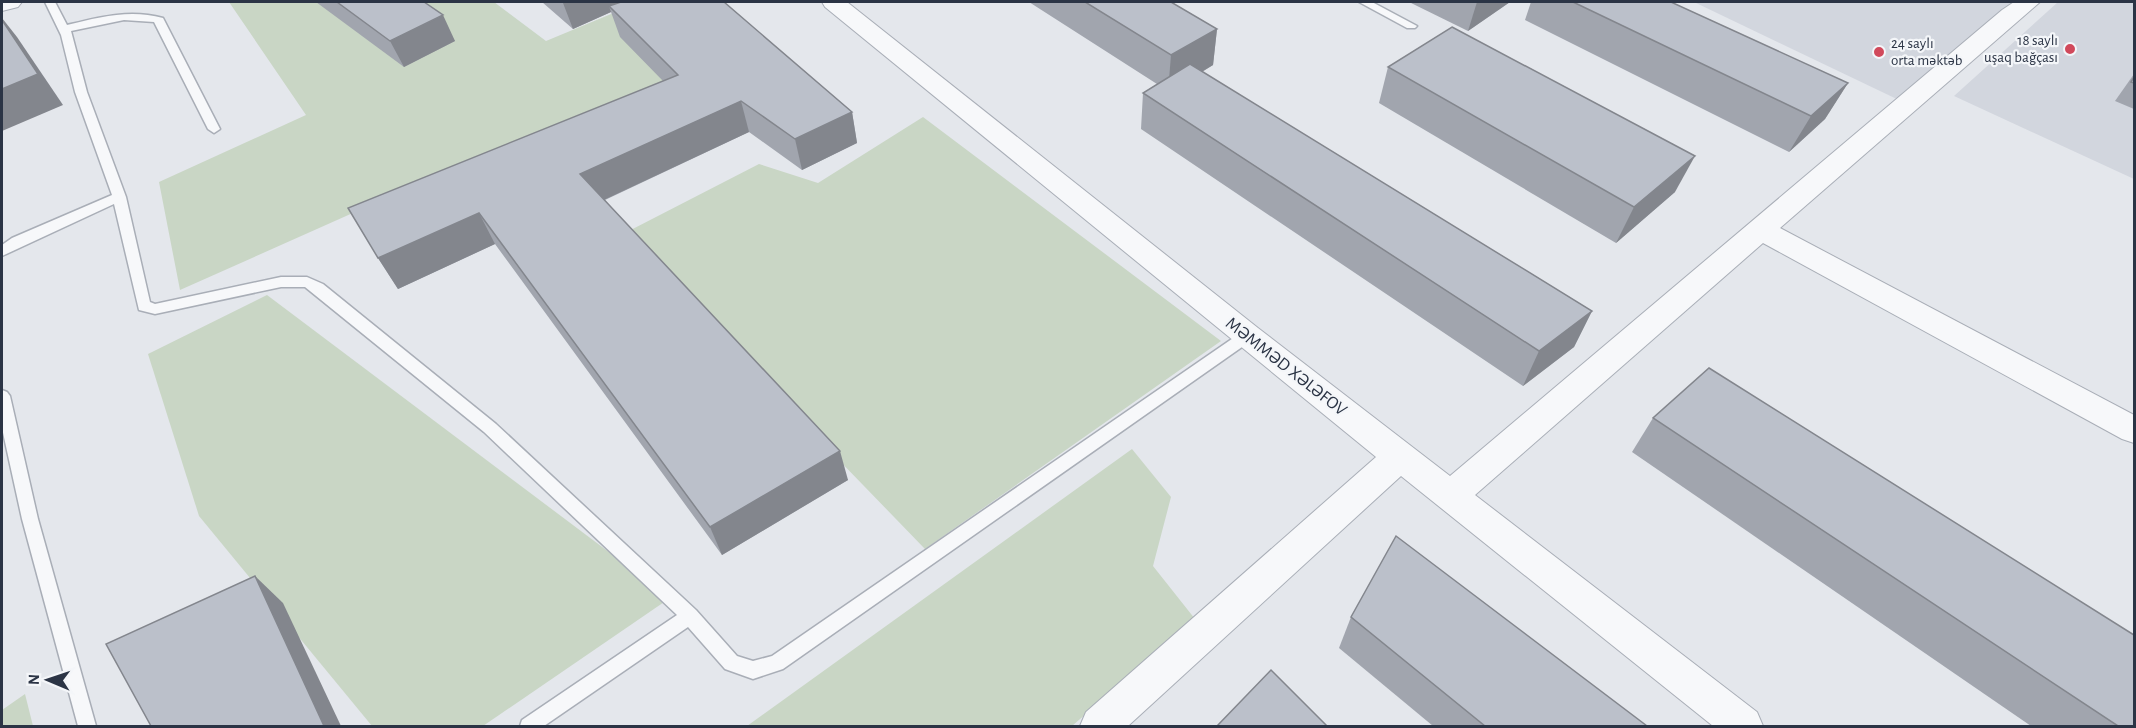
<svg xmlns="http://www.w3.org/2000/svg" width="2136" height="728" font-family="'Alegreya Sans',sans-serif">
<rect width="100%" height="100%" fill="#e4e7ec"/>
<g fill="#d2d6de">
<path d="M1694 2H2017L1903 102Z"/>
<path d="M2058 2H2134V179L1954 96Z"/>
</g>
<g fill="#c9d6c5">
<path d="M229 2H494L546 41 640 2 688 106 391 196 180 290 159 182 306 115Z"/>
<path d="M923 117 1221 341 925 549 621 235 759 164 818 183Z"/>
<path d="M267 295 670 598 483 726H372L199 516 148 354Z"/>
<path d="M1132 449 1171 497 1153 566 1195 619 1072 726H747Z"/>
<path d="M25 694 33 726H2V710Z"/>
</g>
<g fill="none" stroke-linecap="round" stroke-linejoin="round">
<g stroke="#a9aeb7" stroke-width="3">
<g id="lane">
<path d="M45 2H55L67 25C100 17 130 9 163 18L220 129 214 133 208 129 154 22 124 20 71 31 87 92 126 197 150 302 155 304 281 277H307L323 284 496 424 696 610 737 656 753 661 772 656 1242 332H1252L1254 336 1252 340 783 669 753 679 725 669 688 627 544 726H520L522 720 677 615 484 432 305 287H281L155 314 139 310 114 204 2 256V245L12 238 112 195 75 92 61 35Z"/>
<path d="M1359 2H1372L1417 26 1415 28H1407Z"/>
<path d="M2 390 7 392 10 396 38 519 96 726H78L22 519 2 428Z"/>
</g>
</g>
<g stroke="#a9aeb7" stroke-width="2">
<g id="street">
<path d="M2 2H22L18 7 2 11Z"/>
<path d="M822 2H847L1258 328 1450 476 2002 10 2014 2H2040L1780 228 2134 415V443L2122 439 1763 243 1475 495 1757 712 1763 726H1713L1401 476 1128 726H1080L1086 712 1376 457 825 7Z"/>
</g>
</g>
<use href="#lane" fill="#f7f8fa" fill-rule="evenodd"/>
<use href="#street" fill="#f7f8fa" fill-rule="evenodd"/>
</g>
<g fill="#a1a5ae">
<path d="M316 2H424L455 41 404 67Z"/>
<path d="M542 2H724L852 112 857 143 802 170 749 132 605 200 848 480 722 555 495 244 398 289 378 258 663 81 620 37 611 12 573 29Z"/>
<path d="M1029 2H1171L1217 29 1213 65 1202 72 1592 311 1574 347 1523 386 1141 129 1143 93 1157 84Z"/>
<path d="M1409 2H1510L1468 31Z"/>
<path d="M1531 2H1671L1848 83 1825 119 1789 152 1525 20Z"/>
<path d="M1388 67 1675 192 1616 243 1379 103Z"/>
<path d="M2134 74V109L2115 101Z"/>
<path d="M1653 418 2134 726H2031L1632 452Z"/>
<path d="M1351 617 1647 726H1433L1339 648Z"/>
</g>
<g fill="#83868d">
<path d="M567 2H635L609 6 611 12 573 29 563 3Z"/>
<path d="M1477 2H1510L1468 31Z"/>
<path d="M443 15 455 41 404 67 390 41Z"/>
<path d="M2 18 17 37 63 105 2 131Z"/>
<path d="M1217 29 1213 65 1168 92 1171 55Z"/>
<path d="M1848 83 1825 119 1789 152 1811 116Z"/>
<path d="M741 101 749 132 593 205 580 174Z"/>
<path d="M852 112 857 143 802 170 795 139Z"/>
<path d="M1695 156 1675 192 1616 243 1634 207Z"/>
<path d="M479 213 495 244 398 289 378 258Z"/>
<path d="M1592 311 1574 347 1523 386 1539 351Z"/>
<path d="M840 451 848 480 722 555 710 527Z"/>
<path d="M255 576 283 603 341 726H324Z"/>
</g>
<g fill="#bbc0ca" stroke="#83868d" stroke-width="1.5">
<path d="M337 2H424L443 15 390 41Z"/>
<path d="M621 2H724L852 112 795 139 741 101 580 174 840 451 710 527 479 213 378 258 348 208 678 75 609 6Z"/>
<path d="M1085 2H1171L1217 29 1171 55Z"/>
<path d="M1573 2H1671L1848 83 1811 116Z"/>
<path d="M2 20 38 74 2 89Z"/>
<path d="M1452 27 1695 156 1634 207 1388 67Z"/>
<path d="M1190 64 1592 311 1539 351 1143 93Z"/>
<path d="M2134 77V83L2131 82Z"/>
<path d="M1709 368 2134 635V726H2118L1653 418Z"/>
<path d="M1396 536 1647 726H1485L1351 617Z"/>
<path d="M255 576 324 726H151L106 644Z"/>
<path d="M1271 670 1327 726H1217Z"/>
</g>
<g fill="#d1495b" stroke="#f4f6f9" stroke-width="2">
<circle cx="2070" cy="49" r="6"/>
<circle cx="1879" cy="52" r="6"/>
</g>
<g text-anchor="middle" dominant-baseline="central" stroke-width="4.5" stroke-linejoin="round" paint-order="stroke">
<g font-size="15" fill="#2b3445" stroke="#f4f6f9" text-anchor="end">
<text x="2058" y="40">18 saylı<tspan x="2058" dy="17">uşaq bağçası</tspan></text>
<text x="1891" y="43" text-anchor="start">24 saylı<tspan x="1891" dy="17">orta məktəb</tspan></text>
</g>
<g font-size="18" fill="#2b3445" stroke="#f4f6f9">
<text transform="translate(1286 367) rotate(38)">MƏMMƏD XƏLƏFOV</text>
</g>
</g>
<rect width="2136" height="728" fill="none" stroke="#2b3445" stroke-width="6"/>
<g transform="translate(48 680) rotate(272)" stroke="#f4f6f9" stroke-width="4.5" paint-order="stroke">
<path d="M0-4.5L10 22L0 15L-10 22Z" fill="#2b3445"/>
<text y="-9" font-size="16" font-weight="bold" text-anchor="middle" fill="#2b3445">N</text>
</g>
</svg>
